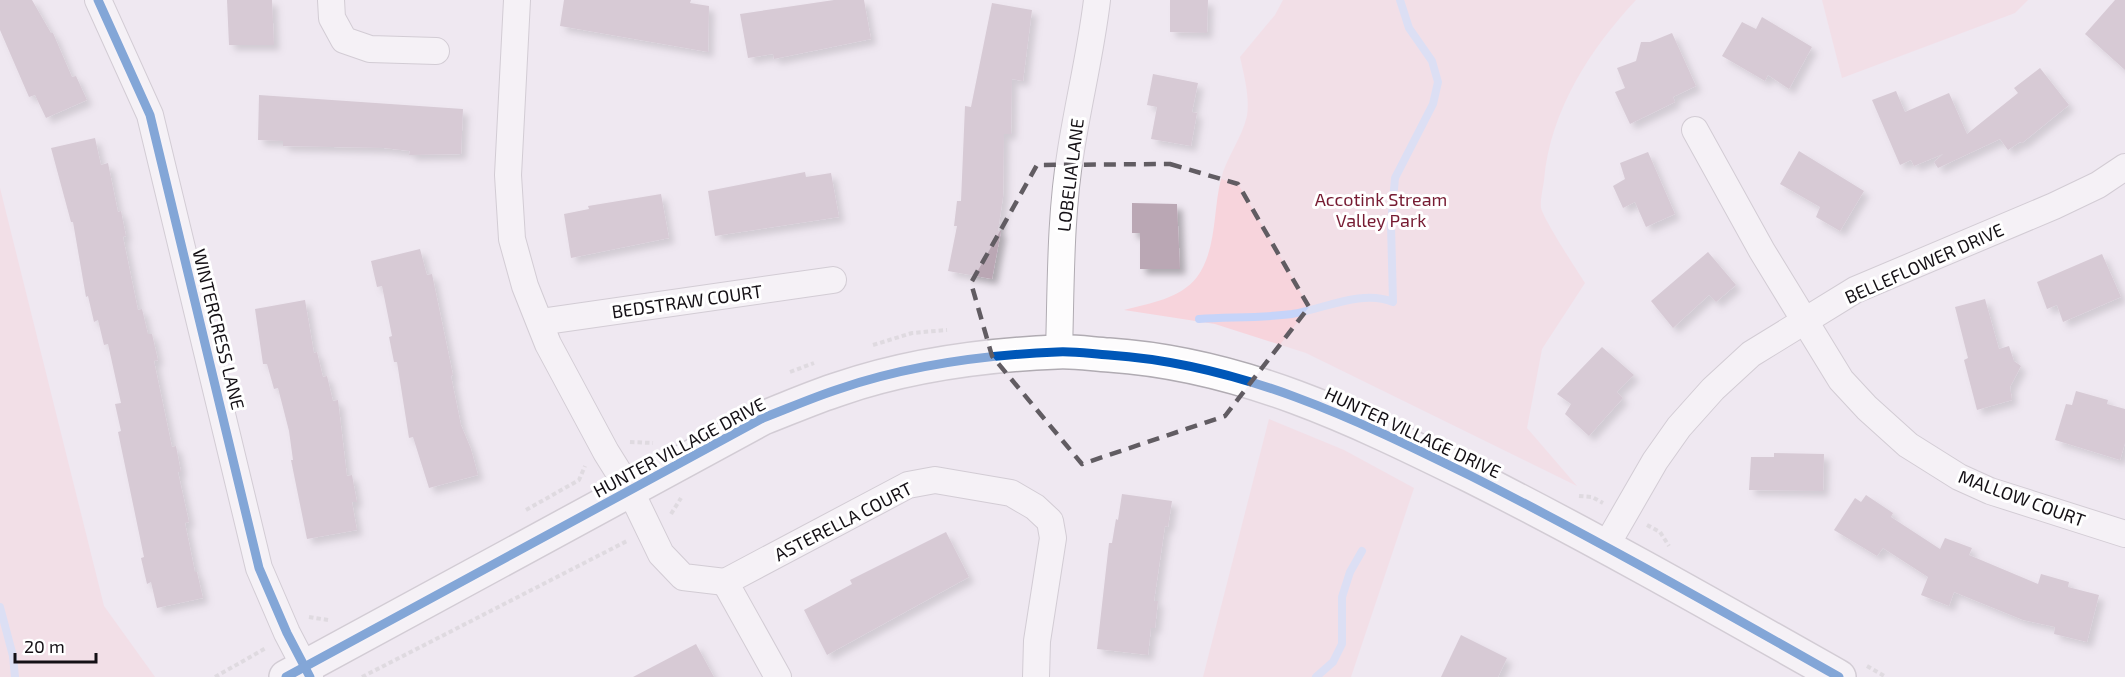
<svg xmlns="http://www.w3.org/2000/svg" width="2125" height="677" font-family="'Exo 2',sans-serif">
<defs>
<filter id="shadow"><feDropShadow dx="5.5" dy="5.5" stdDeviation="3" flood-color="#0004"/></filter>
</defs>
<rect width="100%" height="100%" fill="#efe8f1"/>
<g fill="#f7d4dc">
<path d="M1283 0H1636C1590 49 1550 111 1544 180 1543 188 1540 200 1541 208 1544 220 1576 269 1585 283L1542 349 1527 428 1577 486 1306 353 1215 324 1124 310C1150 303 1180 299 1197 277 1217 250 1213 210 1221 179 1226 158 1242 138 1247 116 1250 97 1244 75 1240 57L1275 15Z"/>
<path d="M1822 0H2028L2015 13 1842 78Z"/>
<path d="M0 188 104 606 155 677H0Z"/>
<path d="M1269 419 1344 450 1414 488 1351 677H1203Z"/>
</g>
<g fill="none" stroke-linecap="round" stroke-linejoin="round">
<g stroke="#c6d4f9" stroke-width="8">
<path d="M1199 319C1230 317 1262 318 1292 314 1324 309 1362 289 1393 302L1391 225 1395 178 1433 104 1438 82 1432 61 1409 28 1400 0"/>
<path d="M0 607 13 656 15 677"/>
<path d="M1316 677 1333 662 1342 644V597L1350 572 1362 551"/>
</g>
</g>
<g fill="#baa7b4" filter="url(#shadow)">
<path d="M0 0H32L51 33H53L72 77 76 76 87 100 46 118 35 95 29 97 0 30Z"/>
<path d="M227 0H272L274 45H229Z"/>
<path d="M564 0H691L690 3 709 6 708 52 560 26Z"/>
<path d="M834 0H864L871 39 774 59 773 54 748 58 740 14Z"/>
<path d="M1170 0H1208L1207 33 1170 32Z"/>
<path d="M2115 0H2125V70L2085 34Z"/>
<path d="M992 3 1032 10 1023 81 1012 79 1011 134H1004L1003 197 998 231H1001L992 279 948 271 957 226H954L957 201H961L965 106 971 107Z"/>
<path d="M1762 17 1812 47 1789 89 1768 75 1765 81 1722 56 1742 22 1756 29Z"/>
<path d="M1672 33 1696 86 1673 97 1675 102 1630 124 1615 92 1625 88 1617 68 1636 61 1641 42H1650Z"/>
<path d="M2040 68 2069 105 2022 143 2020 142 2008 150 2000 139 1938 168 1934 162 1943 154 1914 166 1911 160 1900 165 1872 100 1896 91 1905 112 1949 93 1967 134 2018 93 2014 88Z"/>
<path d="M1153 74 1198 83 1192 112 1197 113 1191 146 1151 139 1157 107 1147 105Z"/>
<path d="M259 95 463 109 461 154 409 155 410 151 384 148 283 146V141L258 140Z"/>
<path d="M95 138 101 165 108 163 118 212 121 211 126 236 123 237 138 310 142 309 148 334H152L158 360 154 361 172 447 176 446 181 472H178L189 522 185 523 195 572H197L203 598 157 608 151 582 147 584 141 558 144 557 118 432 121 431 115 404 121 403 108 344 104 345 98 320 94 322 88 296 86 297 73 222H71L51 148Z"/>
<path d="M1799 151 1864 191 1840 231 1816 217 1820 207 1780 184Z"/>
<path d="M1648 152 1675 214 1646 227 1635 202 1623 208 1613 186 1625 179 1620 163Z"/>
<path d="M805 172 806 177 831 173 839 217 715 236 708 191Z"/>
<path d="M661 194 669 238 571 258 564 214 589 209 588 206Z"/>
<path d="M1132 203 1177 204 1180 269H1140V233H1132Z"/>
<path d="M420 249 427 275 432 274 453 375 451 376 461 425 471 449 478 475 429 488 413 437 409 438 397 362H394L389 337 392 336 382 286 377 287 371 261Z"/>
<path d="M1708 252 1736 285 1716 302 1709 295 1673 328 1651 301Z"/>
<path d="M2102 254 2121 297 2063 322 2057 305 2047 309 2037 282Z"/>
<path d="M1985 299 1999 349 2009 346 2014 361 2021 366 2010 387 2012 400 1977 410 1964 360 1968 358 1955 307Z"/>
<path d="M305 300 314 353 317 352 323 377 327 376 333 401 338 400 347 476 352 475 357 502H352L357 530 307 539 291 460H293L289 431 278 388 274 389 267 364H263L255 309Z"/>
<path d="M1602 347 1634 375 1617 392 1623 398 1589 436 1565 414 1571 404 1557 394Z"/>
<path d="M2076 391 2108 400 2107 404 2125 409V443L2120 460 2055 440 2066 404 2072 405Z"/>
<path d="M1774 453 1824 454 1823 491 1749 490 1751 457H1774Z"/>
<path d="M1122 494 1172 501 1168 527 1165 526 1154 601H1158L1155 628H1151L1148 655 1097 649 1109 543H1112L1116 519 1118 520Z"/>
<path d="M1866 495 1893 513 1891 517 1940 549 1945 538 1972 548 1969 555 2038 584 2041 574 2069 582 2068 587 2099 595 2087 642 2054 634 2055 627 2023 620 1954 592 1949 606 1921 595 1928 577 1883 548 1877 556 1834 530 1855 498 1861 502Z"/>
<path d="M946 532 969 577 827 655 804 610 852 584 850 580Z"/>
<path d="M1461 635 1507 658 1498 677H1441Z"/>
<path d="M696 644 714 677H633Z"/>
</g>
<g fill="none" stroke-linecap="round" stroke-linejoin="round">
<g stroke="#b0abb2" stroke-width="28">
<g id="street">
<path d="M98 0 150 115 259 568 287 633 310 677"/>
<path d="M331 0 332 18 344 40 370 49 436 51"/>
<path d="M517 0 508 175 512 239 525 286 548 344 606 452 631 492 661 554 683 577 725 582"/>
<path d="M1695 130 1762 251 1841 380 1867 408 1908 445 1959 477 1990 491 2125 534"/>
<path d="M540 322 833 280"/>
<path d="M1059 352C1061 284 1060 216 1071 150 1079 99 1091 51 1097 0"/>
<path d="M1606 546 1655 461 1679 427 1713 389 1751 354 1855 290 2054 206 2098 185 2125 167"/>
<path d="M778 677 725 582 908 485 935 480 1011 493 1035 507 1050 521 1053 538 1037 641 1036 677"/>
</g>
</g>
<g stroke="#b0abb2" stroke-width="36">
<path id="secondary" d="M286 677 763 418C789 408 814 397 839 389 909 365 984 355 1057 352 1074 351 1092 354 1109 355 1242 364 1353 418 1471 476 1596 539 1717 608 1839 677"/>
</g>
<g stroke="#cdcbcd" stroke-width="4" stroke-dasharray="4.5 3" stroke-linecap="butt">
<path d="M873 345 912 333 947 330"/>
<path d="M790 372 814 363"/>
<path d="M630 442 653 443"/>
<path d="M1579 496 1592 497 1603 503"/>
<path d="M526 510 579 480 585 466"/>
<path d="M671 514 681 498"/>
<path d="M1647 525 1660 532 1669 546"/>
<path d="M309 617 328 620"/>
<path d="M1867 666 1886 677"/>
<path d="M215 677 266 648"/>
<path d="M362 677 627 541"/>
</g>
<use href="#street" stroke="#fdfcfd" stroke-width="26"/>
<use href="#secondary" stroke="#fdfcfd" stroke-width="33"/>
<g stroke="#fff" stroke-width="13">
<g id="cycleway">
<path d="M98 0 150 115 259 568 287 633 310 677"/>
<path d="M286 677 763 418C789 408 814 397 839 389 909 365 984 355 1057 352 1074 351 1092 354 1109 355 1242 364 1353 418 1471 476 1596 539 1717 608 1839 677"/>
</g>
</g>
<use href="#cycleway" stroke="#0057b8" stroke-width="9"/>
</g>
<path d="M0 0H2125V677H0ZM1170 164 1238 184 1309 307 1225 416 1082 464 992 356 971 283 1037 165Z" fill="#efe8f1" fill-opacity=".55" fill-rule="evenodd"/>
<path fill="none" stroke="#615c62" stroke-width="4.5" stroke-dasharray="12 8" stroke-linejoin="round" d="M1170 164 1238 184 1309 307 1225 416 1082 464 992 356 971 283 1037 165Z"/>
<g text-anchor="middle" dominant-baseline="central" stroke-width="6" stroke-linejoin="round" paint-order="stroke">
<g font-size="18" fill="#141015" stroke="#fff">
<text transform="translate(1070 175) rotate(-83)">LOBELIA LANE</text>
<text transform="translate(1924 263) rotate(-24)">BELLEFLOWER DRIVE</text>
<text transform="translate(687 301) rotate(-8)">BEDSTRAW COURT</text>
<text transform="translate(219 329) rotate(76)">WINTERCRESS LANE</text>
<text transform="translate(1413 432) rotate(25)">HUNTER VILLAGE DRIVE</text>
<text transform="translate(679 447) rotate(-28)">HUNTER VILLAGE DRIVE</text>
<text transform="translate(2022 498) rotate(20)">MALLOW COURT</text>
<text transform="translate(843 521) rotate(-27)">ASTERELLA COURT</text>
</g>
<g font-size="18" fill="#761b32" stroke="#fff">
<text x="1381" y="199">Accotink Stream<tspan x="1381" dy="21">Valley Park</tspan></text>
</g>
</g>
<path d="M15 653v9h81v-9" fill="none" stroke="#141015" stroke-width="3"/>
<text x="24" y="653" font-size="18" fill="#141015" stroke="#ffffff" stroke-width="4.5" paint-order="stroke">20 m</text>
</svg>
